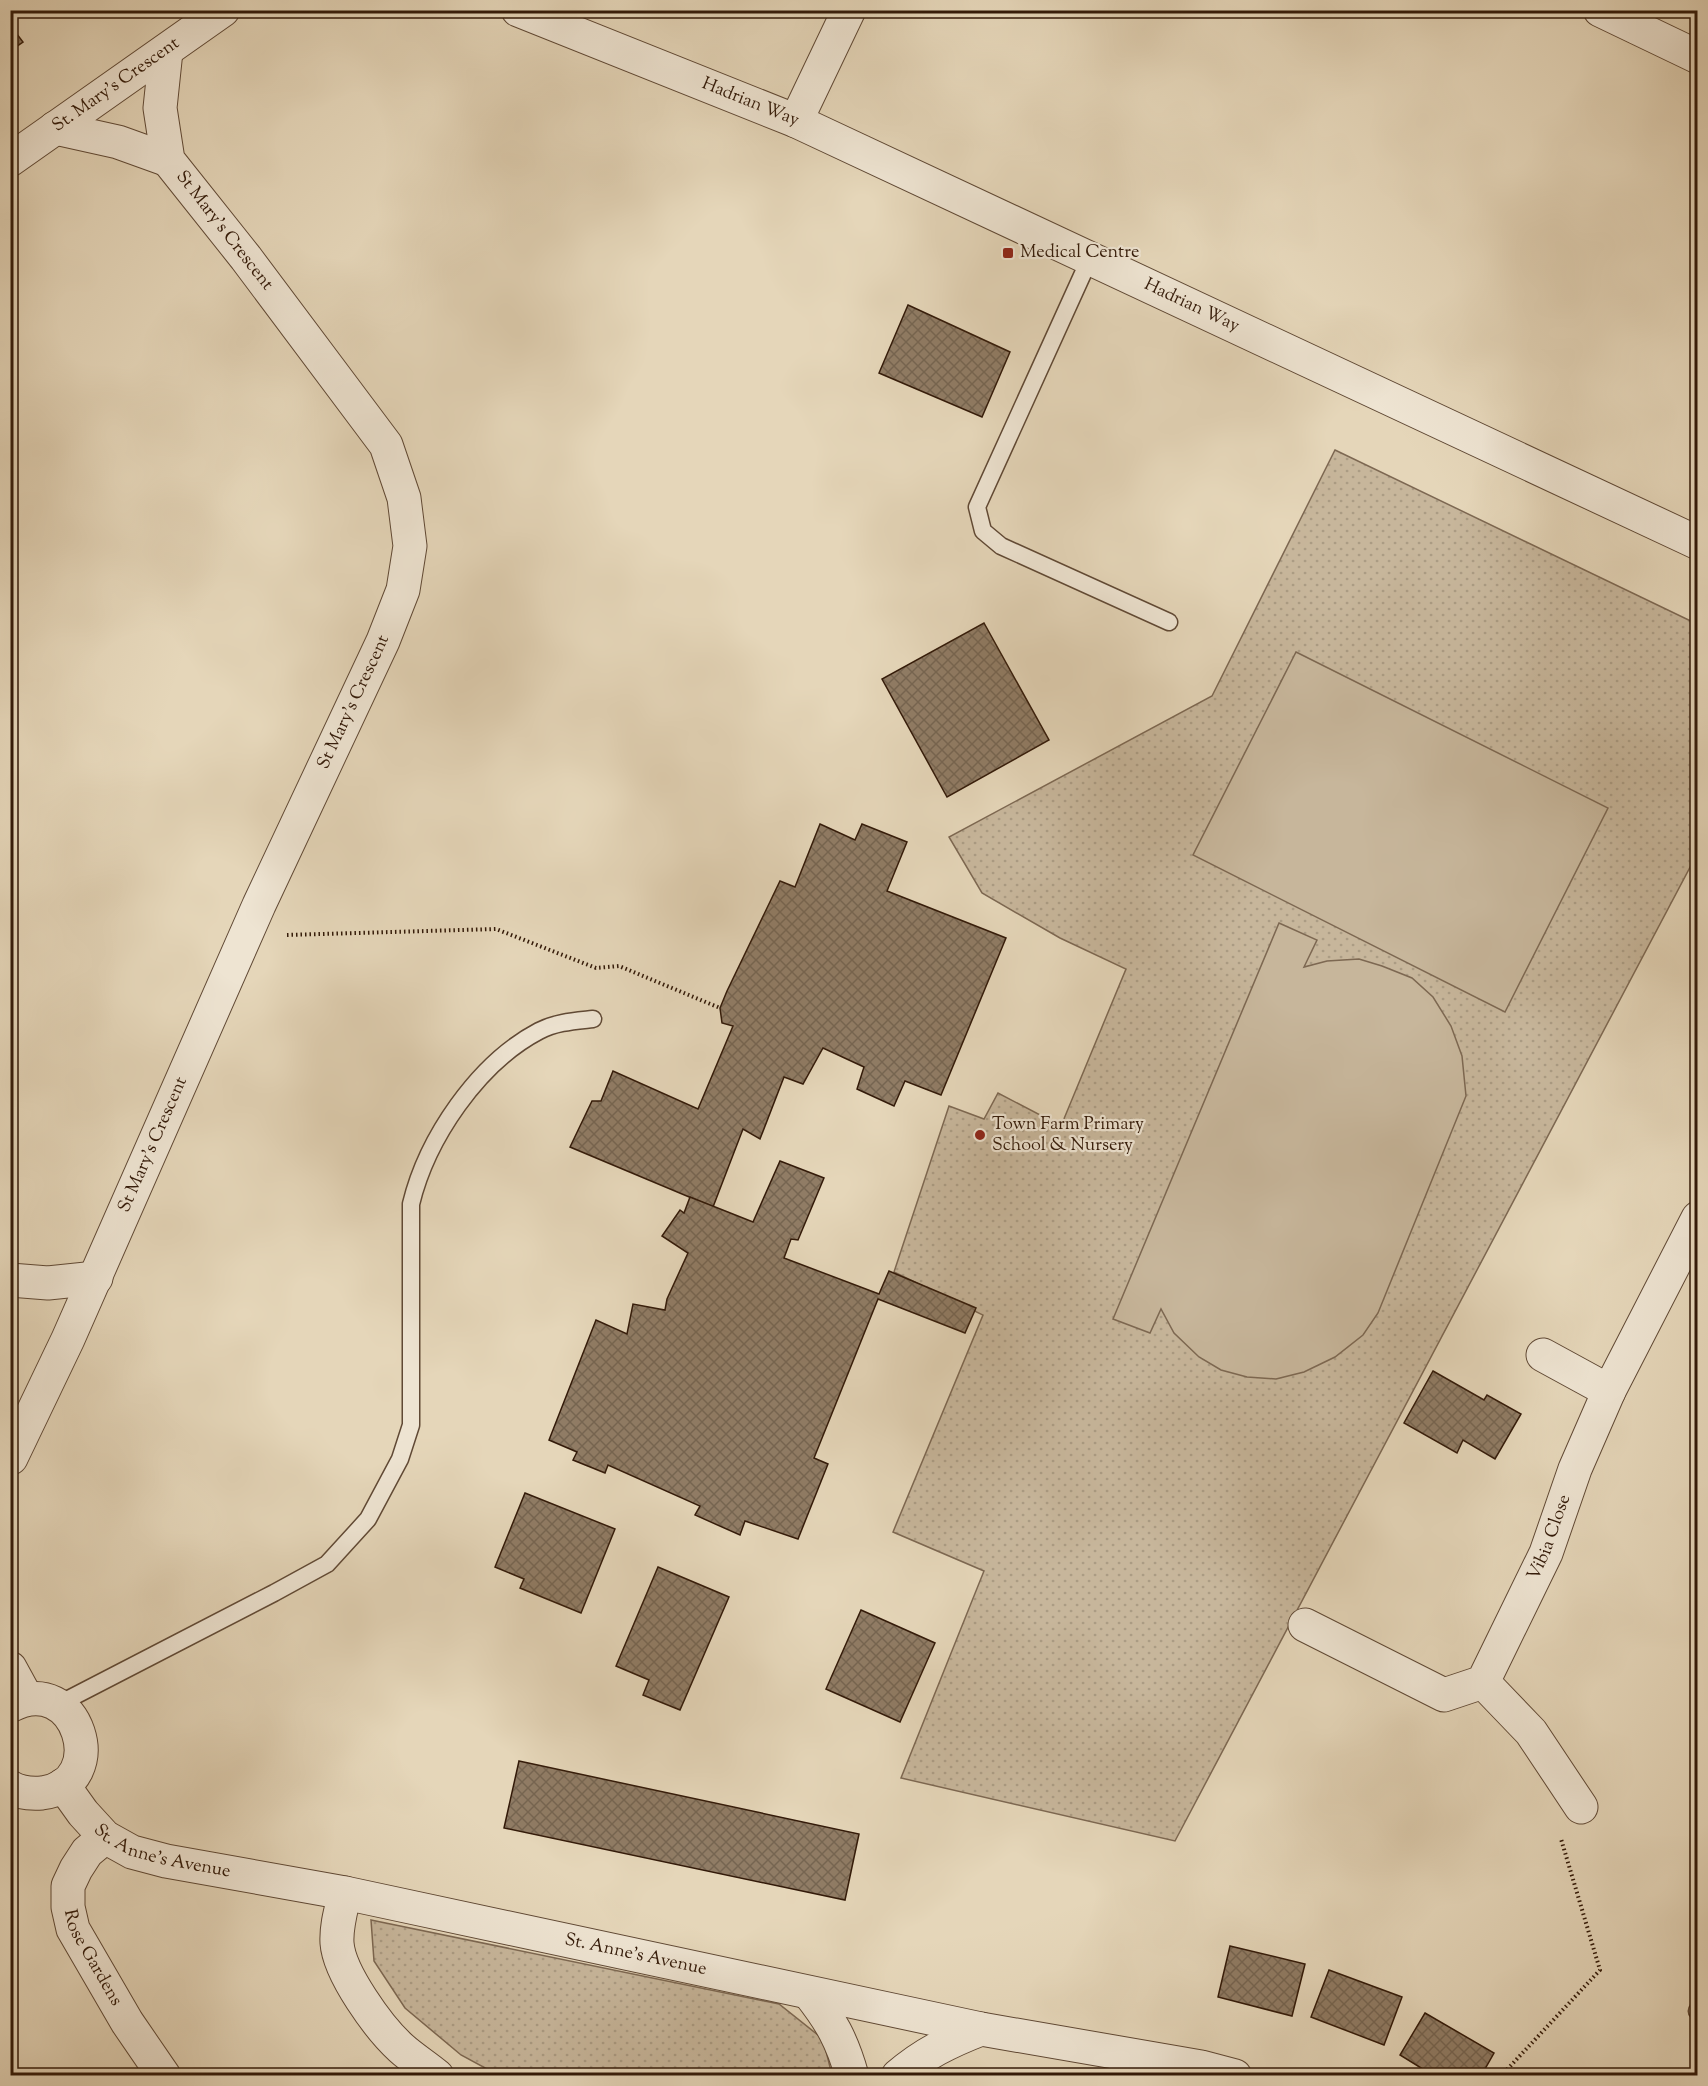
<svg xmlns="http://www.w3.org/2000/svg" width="1708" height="2086" font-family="'Sorts Mill Goudy',serif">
<defs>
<pattern id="grass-dots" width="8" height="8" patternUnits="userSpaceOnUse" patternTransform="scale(1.5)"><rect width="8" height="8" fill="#c7b69b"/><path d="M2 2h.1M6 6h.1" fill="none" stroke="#ab9c84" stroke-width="1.8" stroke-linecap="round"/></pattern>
<pattern id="building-cross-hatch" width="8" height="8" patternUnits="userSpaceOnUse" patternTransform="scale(1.5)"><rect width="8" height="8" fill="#907c65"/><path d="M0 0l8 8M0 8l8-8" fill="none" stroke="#766551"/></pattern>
</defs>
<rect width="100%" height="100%" fill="#e5d6b9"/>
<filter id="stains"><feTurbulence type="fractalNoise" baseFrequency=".00333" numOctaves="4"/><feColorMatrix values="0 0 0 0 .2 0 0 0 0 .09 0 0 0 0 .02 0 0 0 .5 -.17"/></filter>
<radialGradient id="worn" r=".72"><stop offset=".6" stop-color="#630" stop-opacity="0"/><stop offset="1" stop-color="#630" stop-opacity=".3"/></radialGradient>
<g fill="url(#grass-dots)" stroke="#7d6852" stroke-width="1.5">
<path d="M1335 450 1697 624V854L1175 1841 901 1778 984 1571 893 1532 983 1315 894 1272 949 1106 984 1119 998 1093 1061 1126 1126 969 1060 938 982 893 949 837 1212 696Z"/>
<path d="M371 1920 779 2004 823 2039 832 2075H498L461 2055 405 2008 374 1961Z"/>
</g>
<g fill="#c7b69b" stroke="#7d6852" stroke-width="1.5">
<path d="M1296 652 1608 808 1505 1012 1193 855Z"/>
<path d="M1279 923 1317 940 1304 967 1327 961 1359 959 1382 966 1412 978 1433 997 1451 1026 1462 1056 1466 1096 1378 1313 1363 1335 1335 1357 1304 1372 1276 1379 1247 1377 1221 1370 1199 1357 1174 1333 1161 1309 1150 1333 1113 1319Z"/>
</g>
<g fill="url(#building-cross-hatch)" stroke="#331a09" stroke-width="1.5">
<path d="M10 25 23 42 10 51Z"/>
<path d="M908 305 1010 352 982 417 879 373Z"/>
<path d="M984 623 1049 740 947 797 882 679Z"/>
<path d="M820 824 855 840 862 824 907 842 887 891 1006 938 941 1095 905 1081 894 1106 857 1089 864 1067 823 1048 803 1084 784 1077 760 1139 743 1129 713 1207 570 1147 592 1101H601L613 1071 698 1109 733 1026 722 1023 720 1008 727 991 780 881 795 887Z"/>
<path d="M780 1161 824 1178 798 1240 791 1239 784 1258 879 1294 889 1271 976 1308 965 1333 878 1299 814 1458 828 1464 798 1539 745 1521 740 1535 695 1515 700 1506 608 1465 605 1473 573 1460 577 1452 549 1440 596 1320 627 1334 633 1304 665 1310 667 1299 688 1253 662 1236 680 1210 684 1213 690 1197 753 1222Z"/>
<path d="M1433 1371 1484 1400 1487 1395 1521 1414 1495 1459 1463 1440 1457 1453 1404 1423Z"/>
<path d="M525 1493 615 1529 581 1613 520 1588 524 1579 495 1567Z"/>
<path d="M658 1567 729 1597 680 1710 643 1695 649 1680 616 1666Z"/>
<path d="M861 1610 935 1643 900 1722 826 1689Z"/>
<path d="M519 1761 859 1834 845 1900 504 1828Z"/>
<path d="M1230 1946 1305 1964 1292 2016 1218 1997Z"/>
<path d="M1329 1970 1402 1997 1384 2045 1311 2017Z"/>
<path d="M1425 2013 1494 2053 1481 2076H1434L1400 2055Z"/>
</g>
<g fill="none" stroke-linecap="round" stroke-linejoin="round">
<g stroke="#604935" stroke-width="19">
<g id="service">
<path d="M1090 258 977 507 983 531 1001 546 1169 622"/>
<path d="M57 1705 274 1593 327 1564 368 1519 400 1459 411 1425V1204C427 1138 478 1063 539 1031 556 1022 575 1021 593 1019"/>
<path d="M1697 2011 1698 2012"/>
</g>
</g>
<g stroke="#604935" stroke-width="35">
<g id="minor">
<path id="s1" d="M518 10 796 121 1698 543"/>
<path d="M1600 10 1698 57"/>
<path d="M796 121 849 10"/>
<path d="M55 128 118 142 168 160"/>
<path id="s2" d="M10 160 223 10"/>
<path d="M10 1280 48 1283 96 1278"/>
<path d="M1543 1355 1609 1391"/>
<path id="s3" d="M11 1458 68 1339 259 905 383 641 403 590 410 546 404 498 386 445 246 258 168 160 160 108 166 51"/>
<path id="s4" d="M1305 1625 1444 1695 1483 1682 1546 1553 1575 1469 1609 1391 1698 1218"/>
<path d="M10 1668 27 1699"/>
<path d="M1483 1682 1531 1732 1581 1807"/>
<path d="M10 1706C78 1669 113 1784 42 1793 30 1794 20 1793 10 1787"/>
<path id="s5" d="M63 1785 83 1813 105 1837 132 1852 166 1861 345 1893 981 2029 1201 2067 1235 2076"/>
<path id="s6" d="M105 1837 87 1852 76 1869 68 1886V1907L73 1929 127 2022 164 2076"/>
<path d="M345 1893C341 1910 336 1926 337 1943 339 1973 379 2028 401 2048 412 2058 425 2066 437 2076"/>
<path d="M809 1993C831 2021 842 2040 852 2076"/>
<path d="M898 2076C923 2054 950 2041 981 2029"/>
</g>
</g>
<g stroke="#331a09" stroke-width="4" stroke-dasharray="1.5 3" stroke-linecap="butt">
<path d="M287 935 496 929 596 968 619 966 720 1008"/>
<path d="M1501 2076 1600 1970 1561 1839"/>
</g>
<use href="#service" stroke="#eee4d2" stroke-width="16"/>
<use href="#minor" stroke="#eee4d2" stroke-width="33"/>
</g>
<g fill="#8f2418" stroke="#eee4d2" stroke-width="2">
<rect x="1002" y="247" width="12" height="12" rx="3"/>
<circle cx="980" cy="1135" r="6"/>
</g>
<g text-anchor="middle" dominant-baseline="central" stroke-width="4.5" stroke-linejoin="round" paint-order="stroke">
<g font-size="18" fill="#331a09" stroke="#eee4d2">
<text stroke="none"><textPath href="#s2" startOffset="130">St. Mary's Crescent</textPath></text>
<text stroke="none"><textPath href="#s1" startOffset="250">Hadrian Way</textPath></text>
<text transform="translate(224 231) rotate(52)">St Mary's Crescent</text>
<text stroke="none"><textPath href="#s1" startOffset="736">Hadrian Way</textPath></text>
<text stroke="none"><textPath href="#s3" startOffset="830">St Mary's Crescent</textPath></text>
<text stroke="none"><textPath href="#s3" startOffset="344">St Mary's Crescent</textPath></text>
<text stroke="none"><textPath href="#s4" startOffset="356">Vibia Close</textPath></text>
<text stroke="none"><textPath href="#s5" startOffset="126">St. Anne's Avenue</textPath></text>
<text stroke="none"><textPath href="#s5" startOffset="612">St. Anne's Avenue</textPath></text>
<text stroke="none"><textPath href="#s6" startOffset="140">Rose Gardens</textPath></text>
</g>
<g font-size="18" fill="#331a09" stroke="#eee4d2" text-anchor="start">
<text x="1020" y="253">Medical Centre</text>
<text x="992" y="1125">Town Farm Primary<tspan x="992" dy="21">School &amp; Nursery</tspan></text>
</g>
</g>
<rect width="1708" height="2086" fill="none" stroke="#e5d6b9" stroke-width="36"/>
<rect x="12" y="12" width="1684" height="2062" fill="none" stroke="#331a09" stroke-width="3"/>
<rect x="18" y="18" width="1672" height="2050" fill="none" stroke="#331a09" stroke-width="1.5"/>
<rect width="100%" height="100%" filter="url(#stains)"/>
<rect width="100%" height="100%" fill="url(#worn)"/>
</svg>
